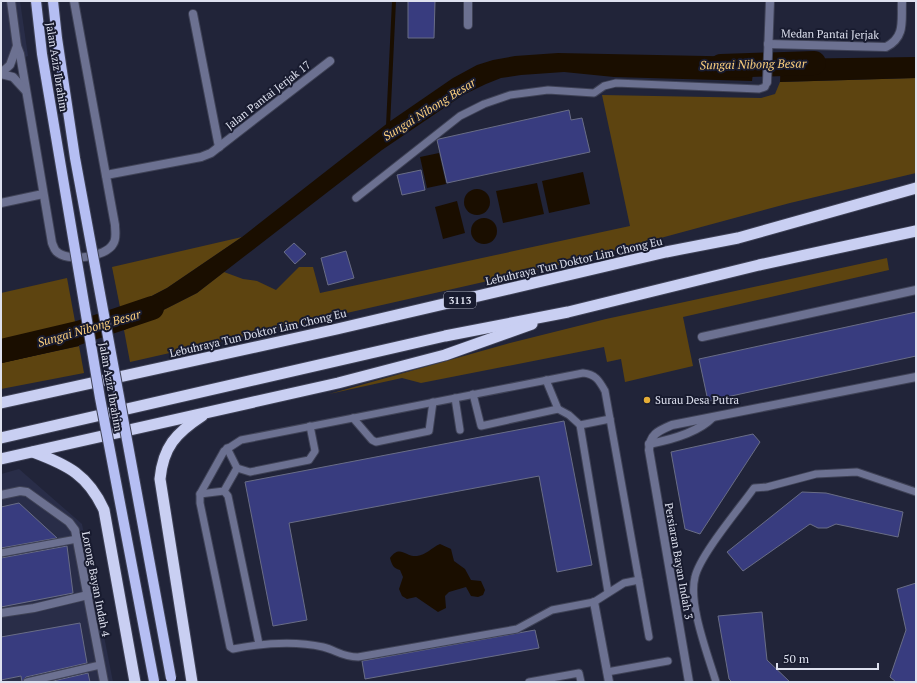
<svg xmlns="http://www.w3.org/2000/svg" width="917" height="683" font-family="'PT Serif',serif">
<rect width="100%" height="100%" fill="#212439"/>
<g fill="#292d48">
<path d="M1 1H20L28 56 1 65Z"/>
<path d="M19 469 82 524 113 682H1V474Z"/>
</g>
<g fill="#5d4410">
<path d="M916 78V173L790 203 572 262 130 362 124 330 197 293 224 272 243 279 257 281 276 290 299 267H313L320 293 630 226 602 95 761 98 775 94 780 82Z"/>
<path d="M242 237 167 288 121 312 112 267Z"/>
<path d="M887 258 889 270 683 317 693 366 625 382 621 359 607 362 604 347 421 383 402 378 329 394 510 343 606 319Z"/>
<path d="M67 278 76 327 1 344V293Z"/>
<path d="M79 346 84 373 1 389V363Z"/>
</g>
<g fill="#1a0e00">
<path d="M558 53 755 57 752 81 614 77 564 72 521 75 501 78 486 84 463 95 382 150 197 293 124 330 121 312 167 288 242 237 389 122 453 78 477 65 493 60 515 56Z"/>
<path d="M916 57V78L780 82 781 59Z"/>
<path d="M439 153 446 184 427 188 420 157Z"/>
<path d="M583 172 590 204 549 213 542 181Z"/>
<path d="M537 183 544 214 503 223 496 191Z"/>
<circle cx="477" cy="202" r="13"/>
<path d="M457 201 465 233 443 239 435 207Z"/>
<circle cx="484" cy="231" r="13"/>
<path d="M76 327 79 346 1 363V344Z"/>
<path d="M440 544 451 549 454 561 465 569 471 580 481 581 485 590 483 595 478 597 471 596 466 587 449 592 445 596 446 608 438 612 416 597 407 599 402 596 399 589 403 577 400 570C393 568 392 565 390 558 400 544 405 557 417 556 426 555 431 548 440 544Z"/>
</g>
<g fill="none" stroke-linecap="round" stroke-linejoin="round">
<path stroke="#1a0e00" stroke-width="4" d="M388 126 394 1"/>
<g stroke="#1a0e00" stroke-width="24">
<path d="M721 66 814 63"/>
<path d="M1 351 78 333 152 308"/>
</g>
</g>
<g fill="#383c7f" stroke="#696d86">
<path d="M408 1H435L434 38H408Z"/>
<path d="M569 110 571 120 582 118 590 152 447 183 437 140 439 139Z"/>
<path d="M421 170 425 190 402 195 397 175Z"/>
<path d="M294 243 306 254 295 264 284 252Z"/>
<path d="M346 251 354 278 328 285 321 258Z"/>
<path d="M916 312V356L708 401 699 359Z"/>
<path d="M564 421 592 565 557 572 539 476 289 523 307 620 273 626 245 482Z"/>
<path d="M753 434 760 442 700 534 685 529 671 452Z"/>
<path d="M802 492 826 493 903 512 898 537 836 524 827 528H818L810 524 743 571 727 552Z"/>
<path d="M19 503 57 538 1 548V507Z"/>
<path d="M67 546 73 593 1 607V558Z"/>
<path d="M916 583V682H896L890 677 906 630 897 589Z"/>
<path d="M762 612 767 660 790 682H732L729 679 718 616Z"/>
<path d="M80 623 87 663 26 677 22 682 21 676 1 680V637Z"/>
<path d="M535 630 539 648 365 679 362 661Z"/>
<path d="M88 673 90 682H49Z"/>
</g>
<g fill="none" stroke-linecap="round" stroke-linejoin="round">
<g stroke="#3f4256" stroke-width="9">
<g id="service">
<path d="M356 198 460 116 484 104 510 95 548 90 594 93 604 86 616 83 759 89 765 87 767 82"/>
<path d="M546 380 558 409 569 415 580 425 608 592"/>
<path d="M473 394 481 426 558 409"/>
<path d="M455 398 460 430"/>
<path d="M353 418 372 440 376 442 429 431 433 402"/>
<path d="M580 425 610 419"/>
<path d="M237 468 250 472 309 460 315 451 310 426"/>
<path d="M224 491 228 496 259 644"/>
<path d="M200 494 224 491 237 468 227 448"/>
<path d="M1 553 77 539"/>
<path d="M639 580 624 583 594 602 552 610 517 629 358 657C342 657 336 650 323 647 293 640 263 643 233 649L230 647 200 503V494L224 451 241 440 583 373C595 374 599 380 605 391L649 637"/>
<path d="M607 672 668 661"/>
<path d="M27 682 100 665"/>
<path d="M529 682 579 673 581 682"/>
<path d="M716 682C708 655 688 604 695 577 700 555 739 509 754 488L767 487 816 474 857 472 916 492"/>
</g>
</g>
<g stroke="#3f4256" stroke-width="10">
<g id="minor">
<path d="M11 1 17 46 20 54 52 243C53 245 54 249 56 251 67 263 106 257 113 244 117 239 115 231 115 225L74 1"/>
<path d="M193 14 219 147"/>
<path d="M468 25V1"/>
<path d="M768 44 886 47C906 37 901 20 902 1"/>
<path d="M1 73 10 65 17 46"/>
<path d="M1 74 13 77 25 90"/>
<path d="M767 82 770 1"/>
<path d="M106 175 201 157 211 153 330 61"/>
<path d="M1 203 43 194"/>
<path d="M702 337 916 290"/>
<path d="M649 444C670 440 697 433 712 418"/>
<path d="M1 495 20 491 27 492 69 522 75 530 104 682"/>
<path d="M594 602 609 682"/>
<path d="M1 613 34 608 88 595"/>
<path d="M689 682 649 450C650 434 658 431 672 425L916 377"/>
</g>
</g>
<g stroke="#3f4256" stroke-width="13">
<g id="trunk">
<path d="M1 403 337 329 666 252 738 238 916 188"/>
<path d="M1 438 445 336 568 312 759 265 916 231"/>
<path d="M33 452C68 465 88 475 104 510L135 682"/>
<path d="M1 459 338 383 445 355 532 324"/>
<path d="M192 682 160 479C163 447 176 433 202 416"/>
</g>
</g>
<use href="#service" stroke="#6c7191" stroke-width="7"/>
<use href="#minor" stroke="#6c7191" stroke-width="8"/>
<use href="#trunk" stroke="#c9cff2" stroke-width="11"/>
<g stroke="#3f4256" stroke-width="12" stroke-linecap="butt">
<g id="primary-bridge">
<path d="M36 1 42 54 100 398 154 681"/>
<path d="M53 1 57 38 75 158 171 678"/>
</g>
</g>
<use href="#primary-bridge" stroke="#b5bef3" stroke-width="10"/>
</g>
<circle fill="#e5ad36" stroke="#181b2f" stroke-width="1.5" cx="647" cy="400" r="4"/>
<g text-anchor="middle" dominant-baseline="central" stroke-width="4" stroke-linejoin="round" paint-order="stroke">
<rect fill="#181b2f" stroke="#a3a6b5" stroke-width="1" x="444" y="292" width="32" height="16" rx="3"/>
<g font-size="10" font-weight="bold" fill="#dee1ef">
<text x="460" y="300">3113</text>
</g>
<g font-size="11" fill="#dee1ef" stroke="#181b2f">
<text transform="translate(830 34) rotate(1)">Medan Pantai Jerjak</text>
<text transform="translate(57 67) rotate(81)">Jalan Aziz Ibrahim</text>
<text transform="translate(268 95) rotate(-38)">Jalan Pantai Jerjak 17</text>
<text transform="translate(574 261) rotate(-13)">Lebuhraya Tun Doktor Lim Chong Eu</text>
<text transform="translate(258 333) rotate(-13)">Lebuhraya Tun Doktor Lim Chong Eu</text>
<text transform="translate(111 387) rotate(80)">Jalan Aziz Ibrahim</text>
<text transform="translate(679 561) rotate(80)">Persiaran Bayan Indah 3</text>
<text transform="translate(96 584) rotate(79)">Lorong Bayan Indah 4</text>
</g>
<g font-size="11" fill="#dee1ef" stroke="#181b2f" text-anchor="start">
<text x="655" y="400">Surau Desa Putra</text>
</g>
<g font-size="12" font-style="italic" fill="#fccf7d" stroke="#181b2f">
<text transform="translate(753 64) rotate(-1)">Sungai Nibong Besar</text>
<text transform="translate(429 109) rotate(-32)">Sungai Nibong Besar</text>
<text transform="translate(89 328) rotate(-16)">Sungai Nibong Besar</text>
</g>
</g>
<rect width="917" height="683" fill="none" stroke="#dee1ef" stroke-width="4"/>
<path d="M777 663v6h101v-6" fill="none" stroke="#dee1ef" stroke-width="2"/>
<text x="783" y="663" font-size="12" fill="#dee1ef" stroke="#181b2f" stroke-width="3" paint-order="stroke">50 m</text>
</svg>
